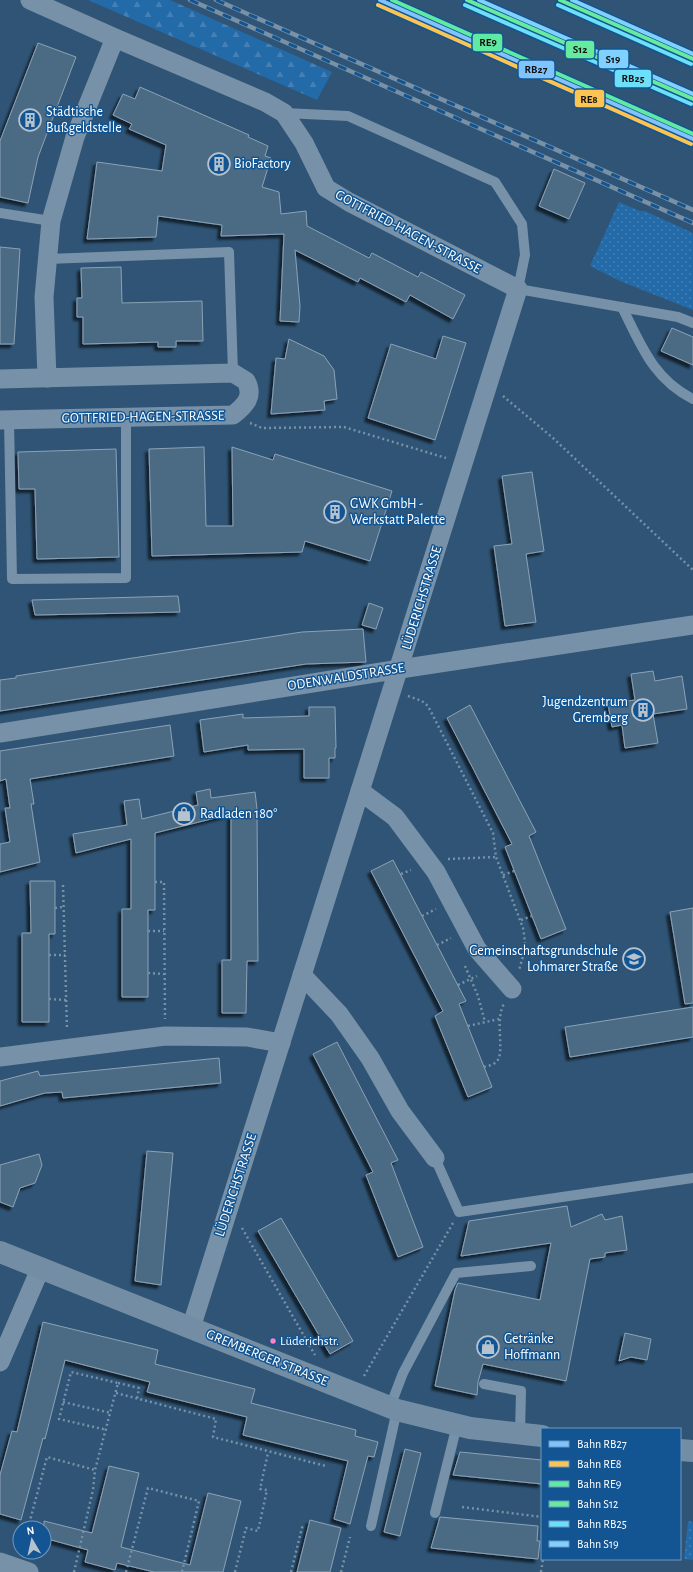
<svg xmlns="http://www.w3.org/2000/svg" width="693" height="1572" font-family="'Alegreya Sans',sans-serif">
<defs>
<pattern id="green-dots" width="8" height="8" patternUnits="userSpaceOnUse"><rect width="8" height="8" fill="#236aa8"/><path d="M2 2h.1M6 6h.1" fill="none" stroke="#4480b5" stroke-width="1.8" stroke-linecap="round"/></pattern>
<pattern id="forest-firs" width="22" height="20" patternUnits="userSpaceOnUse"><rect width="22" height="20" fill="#236aa8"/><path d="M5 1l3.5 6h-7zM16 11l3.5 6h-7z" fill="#4480b5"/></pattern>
<filter id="shadow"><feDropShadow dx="-3.5" dy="3.5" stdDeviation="1" flood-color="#0009"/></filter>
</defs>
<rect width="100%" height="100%" fill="#2f5475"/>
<g fill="url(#green-dots)">
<path d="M619 202 640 211H645L693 233V310L620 281 590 266Z"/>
<path d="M688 1521 693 1522V1560L684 1559Z"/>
</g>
<path fill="url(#forest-firs)" d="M88 0H170L332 72 317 100Z"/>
<g fill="#4c6a84" stroke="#8ca2b6" filter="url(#shadow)">
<path d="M38 43 76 57 38 157 28 203 0 197V141Z"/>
<path d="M140 87 249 135 248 137 268 146 265 156 271 158 262 187 279 192 281 214 306 211 307 226 369 258 372 253 418 277 421 272 465 295 453 319 410 295 406 302 360 278 358 282 295 250 300 306 299 322 280 321 284 234 221 236 222 225 158 216 156 237 87 239 97 162 162 171 166 145 129 129 132 124 113 115 123 94 135 99Z"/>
<path d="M554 169 585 183 569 219 539 206Z"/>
<path d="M0 247 20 249 14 344H0Z"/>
<path d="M121 267 122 303 202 301 203 341H176V347H158V342L83 344V317H77V298H82L81 268Z"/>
<path d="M672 328 693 337V365L661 351Z"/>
<path d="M443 336 466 343 435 440 368 418 391 344 436 359Z"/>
<path d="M289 339 324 356 334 370 337 399 324 401 325 410 271 414 276 358 285 359Z"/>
<path d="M204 447 206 526H233L232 447 273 460 275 454 392 491 370 561 305 541 302 552 152 556 149 449Z"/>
<path d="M116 449 119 557 37 559 35 489H19L18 452Z"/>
<path d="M532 472 544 551 526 554 536 622 505 626 494 546 512 544 502 476Z"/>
<path d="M178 596 180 612 35 615 32 600Z"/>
<path d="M369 603 383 608 376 629 362 625Z"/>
<path d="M363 629 366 662 306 664 0 711V680L16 678V676L302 632Z"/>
<path d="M653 671 655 681 682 676 687 709 653 714 658 743 625 748 622 725 612 727 608 704 635 700 631 674Z"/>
<path d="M470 705 536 832 529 836 566 929 541 939 505 847 512 844 447 718Z"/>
<path d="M309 707H335L336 748H335V758H329V778H304V749L248 750V745L204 752 200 720 243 714V718L309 716Z"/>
<path d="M170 725 174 756 30 779 34 804H31L40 862 0 872V844L10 842 5 808H10L6 779 0 781V751Z"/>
<path d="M210 789 211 798 255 792 257 809 258 961H247L246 1013H222V960H231V814L155 833V910H148V997H122V909H131V839L76 853 73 834 127 825 124 801 139 799 142 819 198 805 196 792Z"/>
<path d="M393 860 466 1001 459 1004 492 1087 468 1097 435 1016 443 1011 371 871Z"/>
<path d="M30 881H55V934H49V1022H22V933H31Z"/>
<path d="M693 908V1003L685 1004 670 912Z"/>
<path d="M693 1007V1037L570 1057 565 1027Z"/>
<path d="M337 1042 398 1160 391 1163 423 1247 398 1257 366 1175 373 1172 313 1054Z"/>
<path d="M219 1058 221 1083 63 1098 62 1092 45 1093 0 1106V1081L38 1071 40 1076Z"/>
<path d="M147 1151 173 1153 161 1285 135 1281Z"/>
<path d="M39 1154 42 1165 35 1183 20 1188 13 1207 0 1202V1165Z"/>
<path d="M567 1206 571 1227 602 1214 605 1220 622 1216 627 1250 605 1253V1257L590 1259 566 1381 483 1364 478 1382 477 1395 435 1386 455 1290 458 1283 540 1300 545 1274 551 1243 461 1256 469 1221Z"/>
<path d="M281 1218 353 1341 330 1354 258 1231Z"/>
<path d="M43 1322 158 1350 155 1364 255 1389 251 1403 356 1430 355 1436 378 1442 374 1457 368 1456 350 1524 334 1519 348 1461 243 1435 247 1417 147 1392 150 1382 65 1360 45 1439 43 1438 21 1520 0 1514V1475L12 1431 17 1432Z"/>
<path d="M625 1333 651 1339 647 1360 631 1357 619 1361Z"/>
<path d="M405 1449 421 1453 400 1536 384 1532Z"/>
<path d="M460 1452 542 1460V1484L453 1475Z"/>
<path d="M109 1466 139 1473 121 1547 190 1565 208 1493 241 1501 223 1572H154L117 1563 115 1570 85 1562 88 1550 44 1538V1521L92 1533Z"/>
<path d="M440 1517 538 1526 537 1541H540L538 1559 431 1548Z"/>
<path d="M310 1520 341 1528 330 1572H297Z"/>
</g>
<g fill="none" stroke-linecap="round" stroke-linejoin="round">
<g stroke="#7791a8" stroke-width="2.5" stroke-dasharray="2 3" stroke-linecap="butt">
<path d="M503 396 553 438 693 570"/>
<path d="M250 423 262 428 344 427 446 458"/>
<path d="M408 696 422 701 428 706 493 833 496 857 523 928 525 942 524 953 519 970"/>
<path d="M448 859 496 857"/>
<path d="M401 874 411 870"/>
<path d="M503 875 514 871"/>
<path d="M155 882H164L165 1019"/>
<path d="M63 885 67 1030"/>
<path d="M55 908 63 907"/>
<path d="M422 916 436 909"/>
<path d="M521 920 532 916"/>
<path d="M148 931H164"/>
<path d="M437 945 451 938"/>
<path d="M49 955H65"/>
<path d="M465 966 478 996 485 1022"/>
<path d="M148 973 164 974"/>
<path d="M458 985 477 976"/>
<path d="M49 999 66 1000"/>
<path d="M468 1026 499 1019"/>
<path d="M484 1067C488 1066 493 1065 496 1062 506 1055 494 1020 504 1004"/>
<path d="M242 1228 315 1355"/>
<path d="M364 1376 453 1223"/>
<path d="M118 1383 139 1388 137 1399"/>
<path d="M116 1393 216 1419 213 1437 326 1466"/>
<path d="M63 1402 111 1413"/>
<path d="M462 1507 542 1517"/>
<path d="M28 1528 47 1457 95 1470"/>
<path d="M74 1572 93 1490 95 1470 118 1383 71 1372 59 1419 107 1430"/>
<path d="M126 1572 148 1488 199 1501 182 1572"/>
<path d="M235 1572 246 1528 258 1531 267 1490 260 1489 268 1453"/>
<path d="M291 1572 303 1524"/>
<path d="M341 1572 350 1537"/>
<path d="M541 1572 543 1559"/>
</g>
<g stroke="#7791a8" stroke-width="10">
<path d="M284 113 348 116 495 182 522 224 525 255 518 289 678 317 693 323"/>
<path d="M0 213 51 221"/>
<path d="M48 259 229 252 233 373"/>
<path d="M622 307C641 345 653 379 693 399"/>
<path d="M9 420 12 579 126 578V418"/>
<path d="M435 1158 459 1212 693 1178"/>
<path d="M484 1384 521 1391 520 1433"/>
<path d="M390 1407 403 1373 456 1273 531 1266"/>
<path d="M435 1513 457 1425"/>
<path d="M371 1526 397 1410"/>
</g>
<g stroke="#7791a8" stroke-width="19">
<path d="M30 0 115 38 265 102 284 113 304 143 326 188 349 202 518 289 191 1328"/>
<path d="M47 378 44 297 51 221 75 137 115 38"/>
<path d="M0 379 233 373 246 381C254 396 246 405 233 415L0 420"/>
<path d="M0 733 400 669 693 625"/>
<path d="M360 791 395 817 436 872 477 949 512 989"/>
<path d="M302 975 339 1014 370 1058 400 1111 435 1158"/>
<path d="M0 1057 165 1036 247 1037 281 1043"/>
<path d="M0 1362 41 1267"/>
<path d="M0 1562 29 1572"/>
</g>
<g stroke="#738ea4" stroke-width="22">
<path d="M0 1252 397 1410 470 1428 542 1436"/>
<path d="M680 1450 693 1451"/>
</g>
<g stroke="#7991a7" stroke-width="4.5">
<g id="rail">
<path d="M190 0 693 223"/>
<path d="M216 0 693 210"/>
</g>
</g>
<use href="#rail" stroke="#125592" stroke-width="3" stroke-dasharray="9" stroke-linecap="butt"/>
<g stroke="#125592" stroke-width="7">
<path id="rail-1" d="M380 0 693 139"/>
</g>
<g stroke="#125592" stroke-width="7">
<path id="rail-2" d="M378 5 691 144"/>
</g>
<g stroke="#125592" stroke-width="7">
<path id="rail-3" d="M392 0 693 134"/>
</g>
<g stroke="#125592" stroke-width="7">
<g id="rail-4">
<path d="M467 0 693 99"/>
<path d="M560 0 693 59"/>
</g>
</g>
<g stroke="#125592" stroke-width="7">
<g id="rail-5">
<path d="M465 5 691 104"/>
<path d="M558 5 691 64"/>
</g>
</g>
<g stroke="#125592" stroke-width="7">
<g id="rail-6">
<path d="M479 0 693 94"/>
<path d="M572 0 693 54"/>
</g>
</g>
<use href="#rail-1" stroke="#80c4ff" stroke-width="4"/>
<use href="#rail-2" stroke="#fcc553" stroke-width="4"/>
<use href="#rail-3" stroke="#60e9a3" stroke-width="4"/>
<use href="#rail-4" stroke="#66ea9e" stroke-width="4"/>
<use href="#rail-5" stroke="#6ddff8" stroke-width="4"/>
<use href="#rail-6" stroke="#80d1ff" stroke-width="4"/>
</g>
<defs>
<g id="building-ring" transform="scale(1.15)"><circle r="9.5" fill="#125592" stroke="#b6c3cf" stroke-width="1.5"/><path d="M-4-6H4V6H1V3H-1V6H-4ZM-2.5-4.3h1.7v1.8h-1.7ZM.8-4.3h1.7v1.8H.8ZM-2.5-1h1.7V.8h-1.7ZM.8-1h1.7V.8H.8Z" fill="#b6c3cf"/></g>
<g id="shop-ring" transform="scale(1.15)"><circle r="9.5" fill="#125592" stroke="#b6c3cf" stroke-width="1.5"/><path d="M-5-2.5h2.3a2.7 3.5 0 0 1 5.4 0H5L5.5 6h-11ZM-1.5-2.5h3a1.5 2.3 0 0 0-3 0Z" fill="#b6c3cf"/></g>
<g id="school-ring" transform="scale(1.15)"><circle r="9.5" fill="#125592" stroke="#b6c3cf" stroke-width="1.5"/><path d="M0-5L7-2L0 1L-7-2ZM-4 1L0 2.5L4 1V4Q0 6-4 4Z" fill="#b6c3cf"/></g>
</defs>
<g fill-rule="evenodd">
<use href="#building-ring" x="30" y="120"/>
<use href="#building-ring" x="219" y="164"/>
<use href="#building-ring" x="335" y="512"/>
<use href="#building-ring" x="643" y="710"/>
<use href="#shop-ring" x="184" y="814"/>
<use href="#school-ring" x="634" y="959"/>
<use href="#shop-ring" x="488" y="1347"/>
</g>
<circle fill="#ff80c5" stroke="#125592" stroke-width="1.5" cx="273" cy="1341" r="3.5"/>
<g text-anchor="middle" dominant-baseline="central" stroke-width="3" stroke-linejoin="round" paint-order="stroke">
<g font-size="13" fill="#fff" stroke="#125592" text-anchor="start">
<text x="280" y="1341">Lüderichstr.</text>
</g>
<g font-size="14" fill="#fff" stroke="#125592" text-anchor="start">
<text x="46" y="112">Städtische<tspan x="46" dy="16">Bußgeldstelle</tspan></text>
<text x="234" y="164">BioFactory</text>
<text x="350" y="504">GWK GmbH -<tspan x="350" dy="16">Werkstatt Palette</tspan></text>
<text x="628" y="702" text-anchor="end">Jugendzentrum<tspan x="628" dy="16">Gremberg</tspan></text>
<text x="200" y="814">Radladen 180°</text>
<text x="618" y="951" text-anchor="end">Gemeinschaftsgrundschule<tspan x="618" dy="16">Lohmarer Straße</tspan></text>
<text x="504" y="1339">Getränke<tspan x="504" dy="16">Hoffmann</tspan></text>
</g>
<g font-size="14" fill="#fff" stroke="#125592">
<text transform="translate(408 232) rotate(28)">GOTTFRIED-HAGEN-STRASSE</text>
<text transform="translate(143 417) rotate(-1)">GOTTFRIED-HAGEN-STRASSE</text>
<text transform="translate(422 598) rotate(-73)">LÜDERICHSTRASSE</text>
<text transform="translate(346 677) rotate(-9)">ODENWALDSTRASSE</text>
<text transform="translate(236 1185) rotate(-72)">LÜDERICHSTRASSE</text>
<text transform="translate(267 1358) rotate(22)">GREMBERGER STRASSE</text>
</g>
</g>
<g stroke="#125592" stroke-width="1.5">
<rect x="472" y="33" width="31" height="19" rx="4" fill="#60e9a3"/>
<rect x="565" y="40" width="30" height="19" rx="4" fill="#66ea9e"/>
<rect x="598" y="49" width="31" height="20" rx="4" fill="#80d1ff"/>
<rect x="518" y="60" width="37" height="19" rx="4" fill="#80c4ff"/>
<rect x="614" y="69" width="38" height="19" rx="4" fill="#6ddff8"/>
<rect x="574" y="89" width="31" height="19" rx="4" fill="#fcc553"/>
</g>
<g font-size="11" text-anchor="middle" font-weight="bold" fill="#111">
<text x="488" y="46">RE9</text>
<text x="580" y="53">S12</text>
<text x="613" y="63">S19</text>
<text x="536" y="73">RB27</text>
<text x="633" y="82">RB25</text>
<text x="589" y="103">RE8</text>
</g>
<rect x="541" y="1428" width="140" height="132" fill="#125592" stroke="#7199be"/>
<rect x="549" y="1441" width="20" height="6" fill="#80c4ff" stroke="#7199be"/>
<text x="577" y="1448" font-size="12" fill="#ffffff">Bahn RB27</text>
<rect x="549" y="1461" width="20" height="6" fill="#fcc553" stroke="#7199be"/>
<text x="577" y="1468" font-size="12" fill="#ffffff">Bahn RE8</text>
<rect x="549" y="1481" width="20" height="6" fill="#60e9a3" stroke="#7199be"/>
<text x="577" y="1488" font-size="12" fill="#ffffff">Bahn RE9</text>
<rect x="549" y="1501" width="20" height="6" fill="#66ea9e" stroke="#7199be"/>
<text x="577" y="1508" font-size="12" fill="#ffffff">Bahn S12</text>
<rect x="549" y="1521" width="20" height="6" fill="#6ddff8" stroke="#7199be"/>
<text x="577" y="1528" font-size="12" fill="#ffffff">Bahn RB25</text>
<rect x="549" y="1541" width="20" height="6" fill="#80d1ff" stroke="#7199be"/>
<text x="577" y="1548" font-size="12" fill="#ffffff">Bahn S19</text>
<g transform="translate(32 1540) rotate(351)"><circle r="19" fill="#125592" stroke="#7199be"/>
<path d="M0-3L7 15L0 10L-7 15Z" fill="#b6c3cf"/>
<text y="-6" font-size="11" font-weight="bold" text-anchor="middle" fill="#ffffff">N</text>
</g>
</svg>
